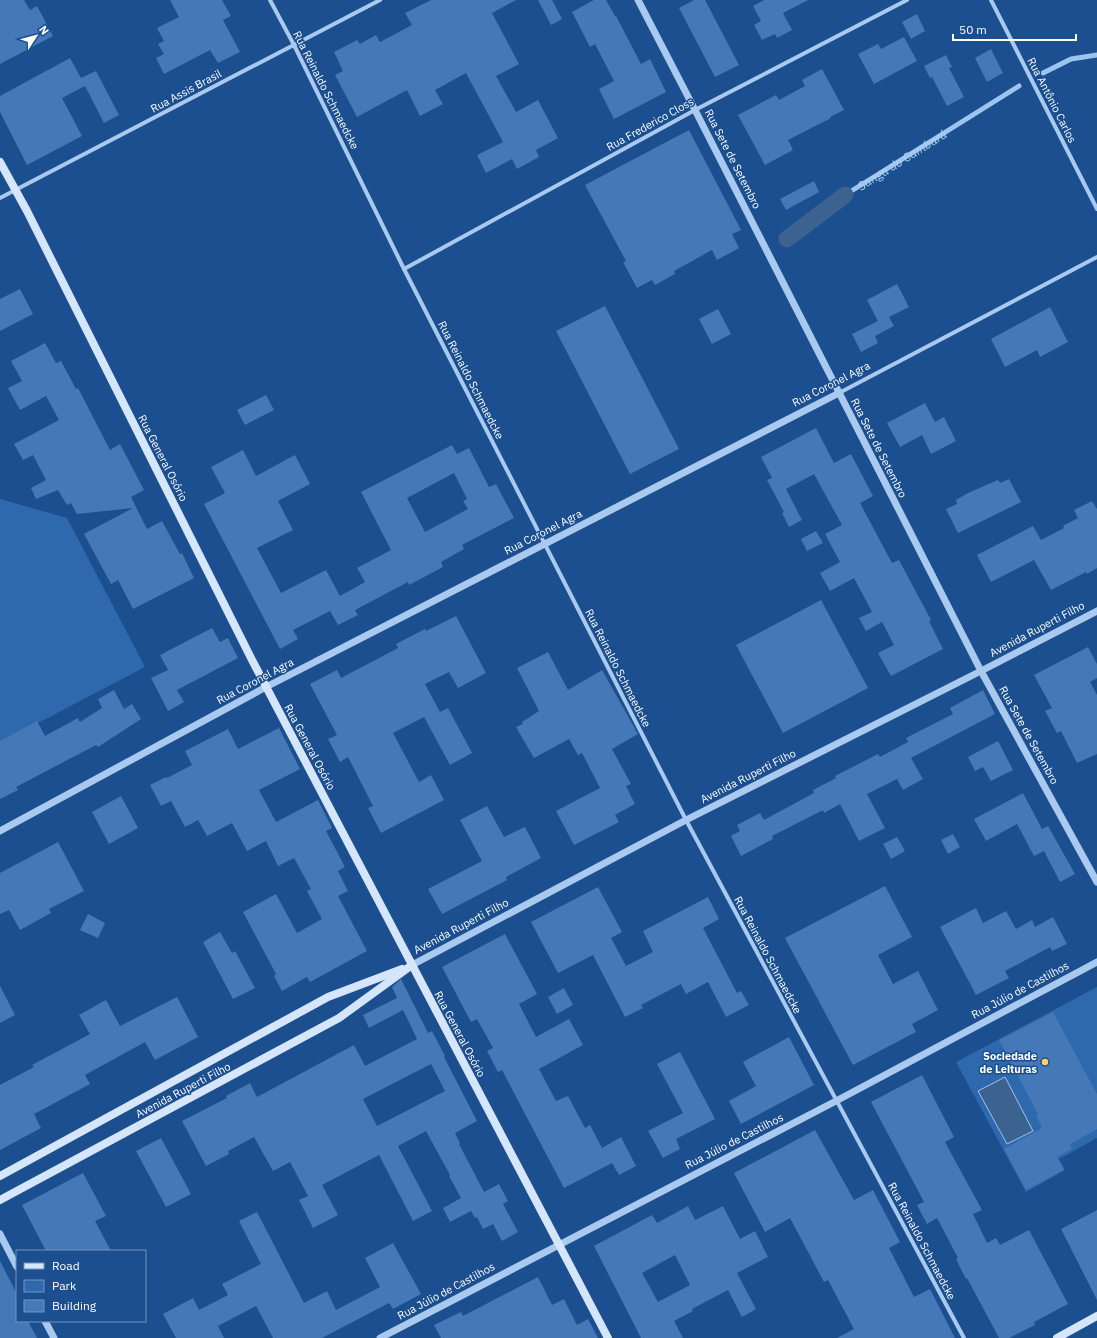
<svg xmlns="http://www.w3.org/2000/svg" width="1097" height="1338" font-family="'IBM Plex Sans',sans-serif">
<rect width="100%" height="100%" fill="#1b4f8f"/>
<g fill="#2e69ad">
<path d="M0 499 67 518 145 667 0 743Z"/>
<path d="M1097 987V1138L1059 1159 1065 1170 1026 1192 956 1062Z"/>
</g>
<path fill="#3c6290" stroke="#9cc4f0" d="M1005 1077 1033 1131 1007 1144 978 1091Z"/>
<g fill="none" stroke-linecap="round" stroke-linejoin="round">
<g stroke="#9cc4f0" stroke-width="5">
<path d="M1043 73 1071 59 1097 55"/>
<path id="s1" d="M845 195 1019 86"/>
</g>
<path stroke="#3c6290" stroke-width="17" d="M787 239 845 195"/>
</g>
<g fill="#4478b7" fill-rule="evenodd">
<path d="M0 0H24L30 10 37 6 53 36 0 64Z"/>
<path d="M170 0H222L231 16 223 20 240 52 218 63 210 50 164 74 156 58 164 54 158 44 164 41 157 28 179 17Z"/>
<path d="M431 0H516L492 13 519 64 496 76 516 112 538 100 558 138 536 150 539 157 517 169 512 159 486 173 477 155 503 142 466 73 435 90 443 104 420 116 407 90 357 117 335 75 343 71 334 52 357 40 360 44 376 35 380 42 412 25 405 13Z"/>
<path d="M538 0H552L562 19 551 25Z"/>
<path d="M594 0H606L615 16H616L641 64 650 59 666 92 614 119 599 89 614 81 595 44 590 47 572 12Z"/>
<path d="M694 0H705L739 65 715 77 679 8Z"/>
<path d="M764 0H808L783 13 792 30 777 38 775 34 762 40 754 25 761 21 753 6Z"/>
<path d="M917 14 925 31 911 39 902 22Z"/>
<path d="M904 37 917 61 874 84 858 54 878 44 881 49Z"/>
<path d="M991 49 1003 73 987 82 975 58Z"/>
<path d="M946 55 952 67 949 68 964 97 947 106 932 77 930 78 924 66Z"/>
<path d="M70 58 81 78 96 71 119 115 104 123 85 86 62 98 82 136 27 165 0 112V96Z"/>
<path d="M822 69 844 110 830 117 831 118 788 140 793 150 765 165 738 115 776 95 779 100 805 86 802 80Z"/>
<path d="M689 130 741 230 732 234 739 248 717 260 712 250 674 271 675 274 655 285 652 280 637 288 623 262 626 261 585 185Z"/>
<path d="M814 181 819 192 786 210 780 199Z"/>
<path d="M897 284 909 307 889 317 894 326 875 336 878 343 861 352 852 334 878 321 867 300Z"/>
<path d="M20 289 33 314 0 331V299Z"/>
<path d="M605 306 679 449 630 474 556 331Z"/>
<path d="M1050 307 1068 342 1040 357 1037 350 1005 367 991 339Z"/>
<path d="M718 309 731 334 712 344 699 319Z"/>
<path d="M45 343 56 363 61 361 76 389 78 388 110 450 120 444 144 490 131 497 147 529 162 521 180 554 182 553 194 578 133 609 118 580 111 584 84 534 133 508 77 514 71 503 67 505 58 490 36 499 31 488 46 480 33 455 23 460 14 444 59 420 46 396 20 410 8 388 22 381 11 361Z"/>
<path d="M266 395 274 410 245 425 237 410Z"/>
<path d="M925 403 935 422 944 417 956 441 931 454 922 435 900 447 887 423Z"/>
<path d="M816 428 834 463 851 454 873 496 860 503 892 563 899 560 931 620 929 621 943 649 891 676 878 653 894 645 882 622 866 631 859 618 872 612 854 578 830 591 820 573 840 562 825 534 842 525 814 474 786 489 802 520 789 527 782 513 784 512 767 480 772 478 761 457Z"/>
<path d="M452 445 457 454 469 448 489 487 496 484 514 518 462 545 464 549 441 562 443 567 409 585 408 582 355 610 358 615 338 625 330 611 293 630 298 639 280 649 204 504 225 493 211 467 243 450 256 476 295 455 310 484 278 501 293 530 257 548 281 593 326 570 340 596 365 582 357 568 391 550 361 492ZM454 473 467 499 463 501 468 509 425 532 407 498Z"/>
<path d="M1009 479 1021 502 958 533 946 509 957 504 956 500 968 493 998 480 1000 483Z"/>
<path d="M1092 501 1097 509V568L1087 574 1086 572 1051 590 1034 560 991 582 977 555 1033 526 1041 540 1064 528 1063 526 1078 518 1074 510Z"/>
<path d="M816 531 823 543 807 551 801 539Z"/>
<path d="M821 600 868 688 783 733 736 645Z"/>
<path d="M456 616 486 673 458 688 449 672 425 684 440 712 448 708 472 753 450 765 424 717 393 733 419 782 431 775 444 800 381 833 368 808 373 806 348 757 340 762 328 739 337 735 310 684 337 670 341 678 398 648 396 644 425 629 426 631Z"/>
<path d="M212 628 220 642 228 638 238 658 177 690 184 702 168 711 151 678 168 670 160 655Z"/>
<path d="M1088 647 1097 664V678L1090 682 1097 695V754L1077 763 1061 731 1057 733 1045 711 1052 708 1034 675Z"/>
<path d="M548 652 568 690 602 670 638 734 612 749 631 784 626 786 635 804 615 815 619 822 574 845 556 811 600 788 582 753 578 755 569 739 534 758 516 727 523 724 522 722 539 711 517 668Z"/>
<path d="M114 690 124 709 132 704 141 719 98 747 96 745 16 787 18 790 0 799V741L37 721 45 736 78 718 80 722 102 708 98 699Z"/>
<path d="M983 690 995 714 911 758 923 779 903 790 897 779 867 794 885 828 859 841 840 804 824 813 823 810 772 836 773 839 741 856 731 836 740 831 737 825 760 813 764 820 814 793 813 790 836 778 835 776 878 754 880 757 908 742 906 738 953 714 950 708Z"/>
<path d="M279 728 300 769 259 790 276 822 318 800 332 828 326 831 345 867 338 871 348 891 338 896 367 951 310 982 307 977 282 991 274 976 276 974 243 912 276 894 297 933 322 919 307 891 311 889 294 858 278 866 266 841 247 851 232 823 207 836 198 820 185 827 171 801 161 806 150 785 166 777 167 778 192 765 185 751 228 729 238 749Z"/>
<path d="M998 741 1013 770 991 781 983 767 975 771 968 757Z"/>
<path d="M1023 793 1042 829 1048 826 1075 874 1060 882 1044 851 1034 856 1017 824 986 841 974 819Z"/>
<path d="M121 796 138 828 109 844 92 812Z"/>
<path d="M487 806 504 837 525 827 541 858 506 877 507 880 442 914 428 889 482 861 460 820Z"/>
<path d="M953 834 960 847 948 854 941 840Z"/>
<path d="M897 837 905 851 891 859 883 844Z"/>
<path d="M58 842 84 891 49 909 51 913 20 930 9 910 0 914V873Z"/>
<path d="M885 886 912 937 878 955 893 984 918 971 938 1010 912 1024 916 1032 853 1065 785 938Z"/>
<path d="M598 887 622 932 611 938 626 966 653 952 643 931 708 897 719 919 703 928 737 993 741 991 749 1005 726 1017 708 982 686 994 681 984 641 1005 643 1008 625 1017 593 955 558 973 531 922Z"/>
<path d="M976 908 983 923 1006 911 1016 929 1032 920 1035 927 1053 917 1067 944 1052 951 1050 947 1005 971 1009 978 976 995 940 927Z"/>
<path d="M88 914 105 923 98 938 80 930Z"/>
<path d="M220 932 232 953 235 951 255 988 233 999 203 942Z"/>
<path d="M505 934 537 994 519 1004 536 1037 569 1019 583 1045 539 1069 556 1101 568 1096 585 1128 590 1125 602 1148 621 1137 636 1166 619 1175 612 1163 564 1188 502 1070 498 1072 487 1051 493 1048 477 1019 471 1022 442 967Z"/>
<path d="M401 979 428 1033 432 1031 445 1056 444 1057 477 1121 455 1133 460 1143 459 1144 484 1192 499 1184 508 1201 503 1204 518 1232 502 1241 493 1224 483 1229 477 1217 475 1218 471 1211 450 1222 443 1208 461 1198 449 1176 450 1175 426 1131 398 1146 432 1211 413 1221 379 1155 322 1185 338 1215 313 1228 299 1200 308 1196 290 1162 273 1171 254 1137 228 1151 229 1154 206 1166 182 1121 227 1098 226 1096 250 1083 257 1097 354 1045 365 1066 417 1039 403 1010 369 1028 363 1015 397 998 392 987ZM431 1064 445 1091 377 1126 363 1099Z"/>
<path d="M0 986 15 1015 0 1023Z"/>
<path d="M564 988 573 1005 557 1014 548 997Z"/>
<path d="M177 997 198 1037 155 1060 145 1042 85 1075 90 1084 34 1114 41 1128 0 1150V1085L34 1067 32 1065 90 1034 79 1015 106 1000 120 1026Z"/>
<path d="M1053 1012 1097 1094V1129L1070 1144 1072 1149 1057 1157 1064 1170 1026 1190 1004 1149 1042 1128 1036 1115 1038 1114 999 1040Z"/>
<path d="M789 1037 814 1085 741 1124 729 1101 756 1086 743 1062Z"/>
<path d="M680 1052 715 1119 676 1139 680 1149 663 1158 648 1131 683 1113 657 1064Z"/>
<path d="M922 1075 954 1137 945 1142 982 1210 973 1214 987 1243 996 1238 1000 1245 1029 1230 1068 1304 1034 1322 1035 1325 1009 1338H999L967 1278 966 1279 956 1259 958 1258 937 1218 927 1224 917 1205 924 1202 871 1102Z"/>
<path d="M815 1130 854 1200 873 1190 900 1242 889 1248 914 1297 930 1289 955 1338H837L854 1329 828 1280 824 1282 790 1218 765 1232 734 1173Z"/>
<path d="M161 1138 191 1194 166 1207 136 1151Z"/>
<path d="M83 1173 106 1216 95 1221 111 1251H46L22 1205Z"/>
<path d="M688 1206 695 1220 723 1206 740 1239 755 1231 768 1257 737 1273 756 1309 742 1317 728 1290 692 1309 693 1311 674 1321 683 1338H641L594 1246 652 1215 657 1223ZM675 1255 690 1285 658 1302 642 1273Z"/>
<path d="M1097 1210V1300L1061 1229Z"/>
<path d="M257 1212 304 1303 327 1291 336 1310 380 1287 365 1258 393 1243 421 1294 393 1309 389 1303 322 1338H273L256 1306 218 1326 224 1338H176L163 1314 193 1298 199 1310 228 1295 222 1284 261 1264 239 1221Z"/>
<path d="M0 1261 17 1294V1321H28L37 1338H0Z"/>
<path d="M538 1277 552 1305 564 1299 577 1325 588 1319 598 1338H441L434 1325 461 1312 463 1316Z"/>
</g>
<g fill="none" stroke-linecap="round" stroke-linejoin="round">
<g stroke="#a9c9ee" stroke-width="4">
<path d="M270 0 294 45 404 269 686 820 964 1338"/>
<path d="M991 0 1097 209"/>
<path d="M0 198 380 0"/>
<path d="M404 269 695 110 907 0"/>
<path d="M839 393 1097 257"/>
</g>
<g stroke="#a9c9ee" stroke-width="7">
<path d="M638 0 695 110 981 671 1097 882"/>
<path d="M0 831 266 687 839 393"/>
<path d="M412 965 686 820 981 671 1097 611"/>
<path d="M0 1234 17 1267"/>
<path d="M45 1321 54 1338"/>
<path d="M380 1338 836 1101 1097 962"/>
</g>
<g stroke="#d6e6fa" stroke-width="8">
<path d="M0 162 27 211 251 658 608 1338"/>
<path d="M0 1176 328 997 402 969"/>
<path d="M0 1200 339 1018 412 965"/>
<path d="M1057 1338 1097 1316"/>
</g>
</g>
<circle fill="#ffd166" stroke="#1b4f8f" stroke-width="1.5" cx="1045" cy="1062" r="4"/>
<g text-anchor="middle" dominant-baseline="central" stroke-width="3" stroke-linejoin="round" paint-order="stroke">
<g font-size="11" fill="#fff" stroke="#1b4f8f">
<text transform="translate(326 90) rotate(63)">Rua Reinaldo Schmaedcke</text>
<text transform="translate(186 91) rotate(-28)">Rua Assis Brasil</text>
<text transform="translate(1052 100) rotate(63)">Rua Antônio Carlos</text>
<text transform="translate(650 124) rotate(-29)">Rua Frederico Closs</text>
<text transform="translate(733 159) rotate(63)">Rua Sete de Setembro</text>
<text transform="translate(471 380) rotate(63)">Rua Reinaldo Schmaedcke</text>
<text transform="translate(831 384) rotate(-27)">Rua Coronel Agra</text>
<text transform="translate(879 448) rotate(63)">Rua Sete de Setembro</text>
<text transform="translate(163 458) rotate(63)">Rua General Osório</text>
<text transform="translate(543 532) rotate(-27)">Rua Coronel Agra</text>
<text transform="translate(1037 629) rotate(-28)">Avenida Ruperti Filho</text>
<text transform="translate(618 668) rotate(63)">Rua Reinaldo Schmaedcke</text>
<text transform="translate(255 681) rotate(-28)">Rua Coronel Agra</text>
<text transform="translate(1029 735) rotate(61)">Rua Sete de Setembro</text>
<text transform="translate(310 747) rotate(62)">Rua General Osório</text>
<text transform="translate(748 776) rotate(-27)">Avenida Ruperti Filho</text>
<text transform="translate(461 926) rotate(-28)">Avenida Ruperti Filho</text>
<text transform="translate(768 955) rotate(62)">Rua Reinaldo Schmaedcke</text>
<text transform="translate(1020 990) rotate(-28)">Rua Júlio de Castilhos</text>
<text transform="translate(460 1034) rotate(62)">Rua General Osório</text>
<text transform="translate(183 1090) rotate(-28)">Avenida Ruperti Filho</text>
<text transform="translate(734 1141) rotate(-27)">Rua Júlio de Castilhos</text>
<text transform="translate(922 1241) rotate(62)">Rua Reinaldo Schmaedcke</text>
<text transform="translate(446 1291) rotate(-28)">Rua Júlio de Castilhos</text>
</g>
<g font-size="11" font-weight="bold" fill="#fff" stroke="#1b4f8f" text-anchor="end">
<text x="1037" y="1056">Sociedade<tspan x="1037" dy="13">de Leituras</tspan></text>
</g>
<g font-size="12" font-style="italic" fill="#b5d3f5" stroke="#1b4f8f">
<text stroke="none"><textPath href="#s1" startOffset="67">Sanga do Cambará</textPath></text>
</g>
</g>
<rect x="16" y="1250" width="130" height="72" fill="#1b4f8f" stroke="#7695bc"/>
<rect x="24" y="1263" width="20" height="6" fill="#d6e6fa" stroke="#7695bc"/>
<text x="52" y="1270" font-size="12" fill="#ffffff">Road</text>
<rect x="24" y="1280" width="20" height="12" fill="#2e69ad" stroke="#7695bc"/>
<text x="52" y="1290" font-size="12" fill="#ffffff">Park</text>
<rect x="24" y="1300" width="20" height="12" fill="#4478b7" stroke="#7695bc"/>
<text x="52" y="1310" font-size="12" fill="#ffffff">Building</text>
<g transform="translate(36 36) rotate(54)" stroke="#1b4f8f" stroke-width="3" paint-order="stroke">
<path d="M0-3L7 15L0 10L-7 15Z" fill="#ffffff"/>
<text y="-6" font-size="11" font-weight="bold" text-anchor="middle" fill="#ffffff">N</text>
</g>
<path d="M953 34v6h123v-6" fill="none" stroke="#ffffff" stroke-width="2"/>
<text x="959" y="34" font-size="12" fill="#ffffff" stroke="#1b4f8f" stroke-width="3" paint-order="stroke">50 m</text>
</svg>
